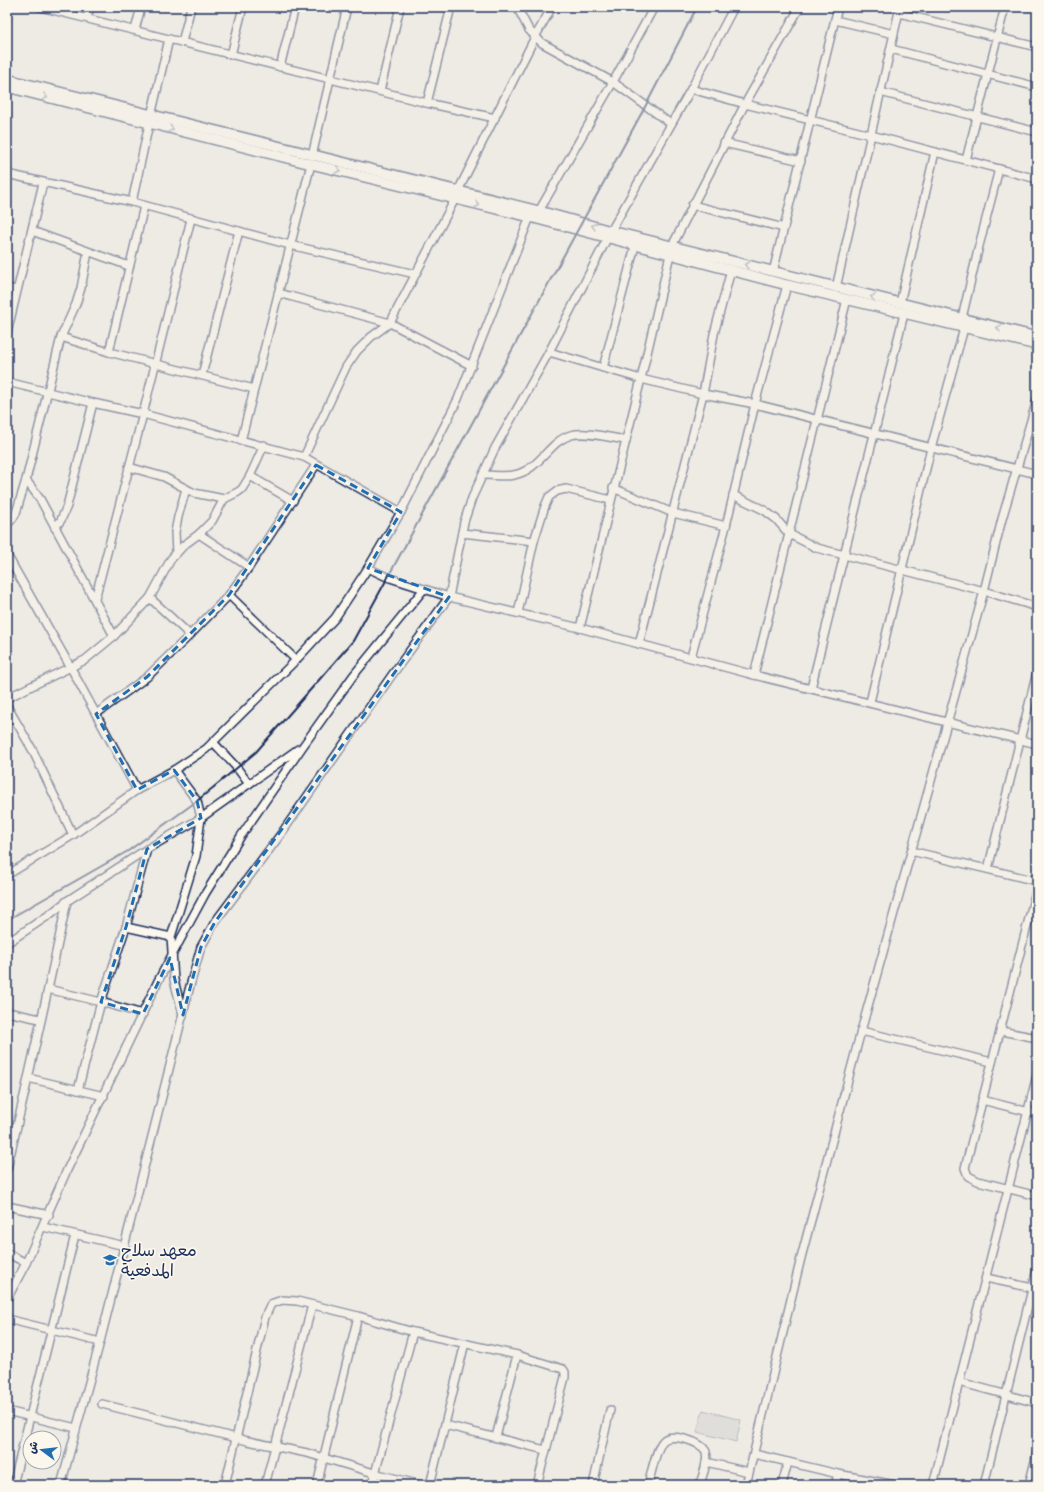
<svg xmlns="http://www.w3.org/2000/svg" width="1044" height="1492" font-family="Caveat,'Playpen Sans Arabic',sans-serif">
<rect width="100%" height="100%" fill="#eeebe4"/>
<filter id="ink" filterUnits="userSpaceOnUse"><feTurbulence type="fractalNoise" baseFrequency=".025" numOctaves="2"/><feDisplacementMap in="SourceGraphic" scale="8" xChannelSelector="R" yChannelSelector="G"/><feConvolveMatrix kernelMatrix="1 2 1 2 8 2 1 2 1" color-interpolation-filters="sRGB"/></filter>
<g filter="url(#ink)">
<path fill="#cecfcf" stroke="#747f96" d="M703 1410 741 1420 736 1442 697 1432Z"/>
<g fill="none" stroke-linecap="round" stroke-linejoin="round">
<g stroke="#1b2f5e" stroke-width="10">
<g id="minor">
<path d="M40 7 427 103 495 118"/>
<path d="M517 7 529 30 542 43 613 82 671 124"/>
<path d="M899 13 1037 47"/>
<path d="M87 18 90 7"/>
<path d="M835 20 894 34"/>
<path d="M135 30 141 7"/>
<path d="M182 42 191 7"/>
<path d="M891 49 1037 87"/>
<path d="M231 55 243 7"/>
<path d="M280 67 295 7"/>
<path d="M691 89 745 104 871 135 1037 179"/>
<path d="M380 91 400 7"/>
<path d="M880 92 1037 132"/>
<path d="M427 103 451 7"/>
<path d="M151 116 169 39"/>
<path d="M724 143 801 161"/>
<path d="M312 156 347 7"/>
<path d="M966 160 1005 7"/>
<path d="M7 174 132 202 290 245 415 274"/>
<path d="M458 191 535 37 552 7"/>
<path d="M132 202 149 124"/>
<path d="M692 205 784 228"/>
<path d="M539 211 613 82 654 7"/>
<path d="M32 231 129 266"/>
<path d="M731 270 714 334 703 394 755 404 1037 474"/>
<path d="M773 272 838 7"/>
<path d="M7 288 16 290"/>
<path d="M836 288 900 7"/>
<path d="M278 293 390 323 472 366"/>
<path d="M900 303 935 152"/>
<path d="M962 318 979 246 999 169"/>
<path d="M7 333 43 183"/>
<path d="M61 337 109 352 254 389"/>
<path d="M109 352 144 206"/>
<path d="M549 352 641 379 703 394 639 644"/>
<path d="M603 368 635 246"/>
<path d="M202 375 239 231"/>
<path d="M7 382 93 403 143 414 304 457 401 512"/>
<path d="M241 441 311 164"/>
<path d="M304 457 346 367 357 351 371 337 390 323 455 199"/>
<path d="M129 467 164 477 194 493 224 499"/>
<path d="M484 475C493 475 505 477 514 475 540 470 549 441 571 435 586 431 611 438 626 440"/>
<path d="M250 476 293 501"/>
<path d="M26 480 40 499 114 636"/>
<path d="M613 488 673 513 726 526"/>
<path d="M733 495 764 510 776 519 789 534 817 548 984 591 1037 607"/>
<path d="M7 525 13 518 16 513 26 480 61 337 76 304 81 288 88 252"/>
<path d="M55 528 61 520 67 506 93 403"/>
<path d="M462 533 534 541"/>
<path d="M199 534 249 567"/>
<path d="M176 554 175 532 178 517 186 489"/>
<path d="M7 555 71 668 137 790"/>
<path d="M368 568 387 577 449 597 580 628 754 675 1037 744"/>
<path d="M229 595 296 660"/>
<path d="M150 598 190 635"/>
<path d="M95 599 143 414 191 219"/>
<path d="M518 613 534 541 545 506 549 497 557 491 566 489 611 500"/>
<path d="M580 628 641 379 672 246 745 104 800 7"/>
<path d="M691 657 726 526 755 404 787 285"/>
<path d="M754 675 847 299"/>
<path d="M811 688 904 314"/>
<path d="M7 698 85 660 114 636 150 598 171 559 184 545 199 534 212 521 224 499 238 492 242 489 250 476 264 445"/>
<path d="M870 702 931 448 964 328"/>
<path d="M7 706 32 749 73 835"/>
<path d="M96 714 147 677 190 635 229 595 249 567 316 465"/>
<path d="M213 742 237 768 249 784"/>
<path d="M174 770 197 801 201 818 196 856 171 937 174 980 183 1015"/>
<path d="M911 851 1037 881"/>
<path d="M988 869 1037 672"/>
<path d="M7 875 73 835 137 790 174 770 206 749 296 660 335 618 368 568 401 512 458 399 530 217"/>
<path d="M1037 887 965 1168 968 1176 978 1181 1037 1196"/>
<path d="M126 927 171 937"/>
<path d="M7 943 49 915 67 901 147 849 201 818 298 749"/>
<path d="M48 989 101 1002 143 1014"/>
<path d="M7 1012 40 1019"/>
<path d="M861 1031 992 1062"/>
<path d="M1001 1031 1037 1038"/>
<path d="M28 1078 104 1096"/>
<path d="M78 1090 101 1002 126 927 147 849"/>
<path d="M982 1100 1037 1114"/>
<path d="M7 1126 16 1128"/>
<path d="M7 1169C28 1080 48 991 67 901"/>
<path d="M7 1206 49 1215"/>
<path d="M43 1227 125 1246"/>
<path d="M7 1253 26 1263"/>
<path d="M986 1278 1037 1289"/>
<path d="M7 1299 26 1263 67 1170 158 981 205 894 241 836 303 746 353 676 424 589"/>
<path d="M7 1319 100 1342"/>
<path d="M959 1382 1037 1403"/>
<path d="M102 1404 248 1441 307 1453 374 1473 421 1485"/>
<path d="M7 1411 76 1428"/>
<path d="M445 1425 545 1450"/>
<path d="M496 1437 517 1355"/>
<path d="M754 1454 838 1474 895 1485"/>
<path d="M706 1462 749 1472"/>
<path d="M7 1485H8"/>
<path d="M13 1485 75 1235"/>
<path d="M61 1485 100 1342 190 986 201 947 215 922 281 834 392 675 449 597 464 522 472 498 495 448 549 352 611 231 691 89 734 7"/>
<path d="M225 1485 265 1317 271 1304 282 1300 297 1301 358 1316 413 1332 517 1355 563 1369 565 1372V1377L537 1485"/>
<path d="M265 1485 312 1305"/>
<path d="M317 1485 358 1316"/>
<path d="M372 1485 413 1332"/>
<path d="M430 1485 465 1343"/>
<path d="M593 1485 610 1410"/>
<path d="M648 1485C651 1475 656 1448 663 1441 671 1432 703 1442 706 1452 709 1462 702 1475 700 1485"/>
<path d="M746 1485 801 1258 861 1031 984 591 1002 519 1037 400"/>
<path d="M782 1485 788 1462"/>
<path d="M835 1485 838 1474"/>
<path d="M933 1485 1037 1075"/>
<path d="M984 1485 1037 1269"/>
<path d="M1029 1485 1037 1453"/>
</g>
</g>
<g stroke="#1b2f5e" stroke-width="12">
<g id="major">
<path d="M7 79 539 211 611 231 1037 337"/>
<path d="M7 87 311 164 530 217 787 285 1037 345"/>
</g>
</g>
<use href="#minor" stroke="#fbf7ec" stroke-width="7"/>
<use href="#major" stroke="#fbf7ec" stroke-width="9"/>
<path stroke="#1b2f5e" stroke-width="2" d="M7 920 128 851 197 801 256 752 353 641 646 105 697 7"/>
</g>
<defs><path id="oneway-chevron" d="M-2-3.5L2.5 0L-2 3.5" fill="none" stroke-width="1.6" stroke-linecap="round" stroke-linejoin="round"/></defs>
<g stroke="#8b93a5">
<use href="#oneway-chevron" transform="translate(45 97) rotate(15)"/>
<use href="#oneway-chevron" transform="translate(171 129) rotate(14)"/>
<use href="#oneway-chevron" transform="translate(338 170) rotate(13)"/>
<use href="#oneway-chevron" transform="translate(477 205) rotate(14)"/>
<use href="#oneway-chevron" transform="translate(594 226) rotate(-164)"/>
<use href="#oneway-chevron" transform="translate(747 265) rotate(-166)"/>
<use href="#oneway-chevron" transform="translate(873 297) rotate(-166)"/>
<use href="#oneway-chevron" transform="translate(999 328) rotate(-166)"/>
</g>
</g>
<path d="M0 0H1044V1492H0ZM316 465 401 512 368 568 449 597 215 922 201 947 183 1015 170 958 143 1014 101 1002 126 927 147 849 201 818 197 801 174 770 137 790 96 714 147 677 229 595Z" fill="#eeebe4" fill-opacity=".55" fill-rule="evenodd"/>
<path fill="none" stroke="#1f6fb2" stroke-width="3" stroke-dasharray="8 5" stroke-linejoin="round" d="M316 465 401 512 368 568 449 597 215 922 201 947 183 1015 170 958 143 1014 101 1002 126 927 147 849 201 818 197 801 174 770 137 790 96 714 147 677 229 595Z"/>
<defs>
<g id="university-bare" transform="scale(1.08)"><path d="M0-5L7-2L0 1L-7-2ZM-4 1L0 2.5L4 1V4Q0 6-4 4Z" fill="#1f6fb2" stroke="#fbf7ec" stroke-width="2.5" paint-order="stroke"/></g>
</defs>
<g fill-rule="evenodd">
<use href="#university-bare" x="110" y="1260"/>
</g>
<g text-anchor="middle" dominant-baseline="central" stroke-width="3.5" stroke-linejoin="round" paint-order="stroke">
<g font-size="17" fill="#1b2f5e" stroke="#fbf7ec" text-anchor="start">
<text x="121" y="1250">معهد سلاح<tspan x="121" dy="20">المدفعية</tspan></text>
</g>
</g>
<rect width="1044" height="1492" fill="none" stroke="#fbf7ec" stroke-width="24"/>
<rect x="12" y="12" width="1020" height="1468" fill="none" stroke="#1b2f5e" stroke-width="1.5" filter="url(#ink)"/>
<g transform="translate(42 1450) rotate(285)"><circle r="19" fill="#fbf7ec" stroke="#a1a7b3"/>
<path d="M0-3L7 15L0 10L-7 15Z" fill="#1f6fb2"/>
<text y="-6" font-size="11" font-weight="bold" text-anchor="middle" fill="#1b2f5e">ش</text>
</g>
</svg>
